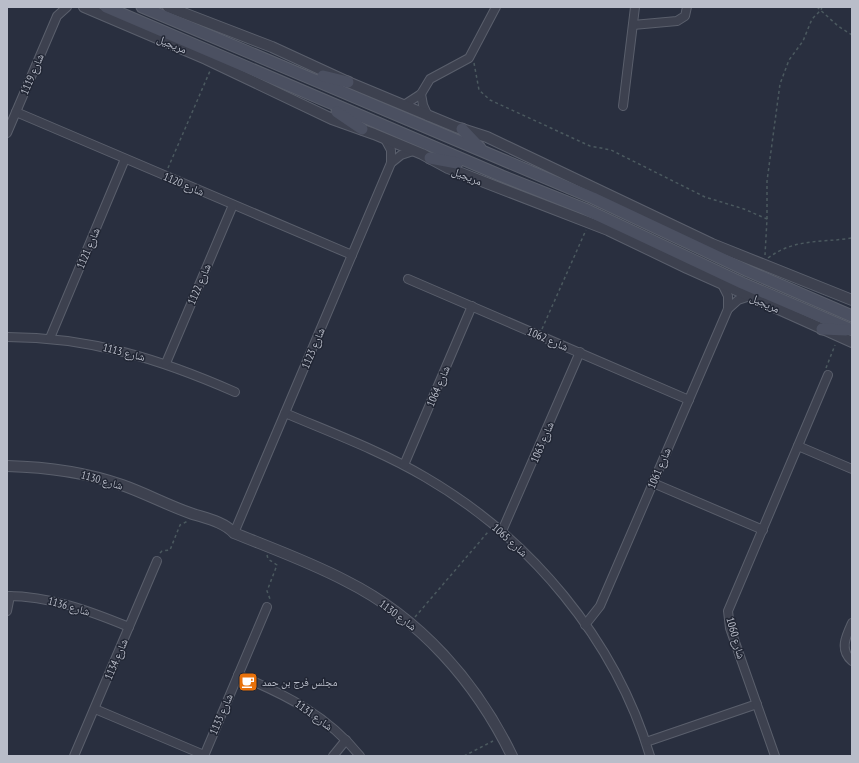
<svg xmlns="http://www.w3.org/2000/svg" width="859" height="763" font-family="'PT Sans Narrow','Noto Naskh Arabic',sans-serif">
<rect width="100%" height="100%" fill="#292f3f"/>
<g fill="none" stroke-linecap="round" stroke-linejoin="round">
<g stroke="#5a5f6c" stroke-width="10">
<g id="minor">
<path d="M633 25 677 21 685 16 687 7"/>
<path d="M421 94 423 105 428 116"/>
<path d="M404 105 421 94 430 79 469 58 496 7"/>
<path d="M623 106 635 7"/>
<path d="M16 112 352 255"/>
<path d="M7 133 57 16 67 7"/>
<path d="M391 163 401 155 413 151"/>
<path d="M408 279 689 400"/>
<path d="M728 309 738 300 750 296"/>
<path d="M7 337C90 337 160 359 235 392"/>
<path d="M50 338 125 159"/>
<path d="M166 363 233 205"/>
<path d="M285 413C332 433 381 451 425 477 530 538 615 639 650 756"/>
<path d="M798 446 852 469"/>
<path d="M404 465 472 306"/>
<path d="M653 483 763 530"/>
<path d="M502 531 580 352"/>
<path d="M234 533 391 163V150L385 139"/>
<path d="M7 596C50 596 90 611 129 627"/>
<path d="M7 611 10 596"/>
<path d="M852 623C846 636 839 650 852 661"/>
<path d="M585 625 600 606 728 309V296L722 284"/>
<path d="M238 675C285 694 328 716 360 756"/>
<path d="M95 709 204 755"/>
<path d="M646 742 757 704"/>
<path d="M74 756 157 561"/>
<path d="M204 756 267 607"/>
<path d="M333 756 346 740"/>
<path d="M775 756 730 628 728 611 828 375"/>
</g>
</g>
<g stroke="#5a5f6c" stroke-width="12">
<g id="tertiary">
<path d="M84 7 206 59 332 119 374 134 422 154 448 168 608 230 687 268 852 342"/>
<path d="M168 7 272 47 348 82 456 127 487 137 712 244 852 300"/>
<path d="M7 466C46 467 85 472 122 485 145 493 167 505 190 513 204 518 223 521 234 533 271 548 310 562 346 581 420 618 476 682 512 756"/>
</g>
</g>
<g stroke="#5a5f6c" stroke-width="13">
<g id="secondary">
<path d="M106 7 502 176 585 209 742 283 852 330"/>
<path d="M142 7 593 198 748 271 852 316"/>
<path d="M323 76 348 82"/>
<path d="M337 112 362 129"/>
<path d="M462 129 480 148"/>
<path d="M430 158 457 163"/>
<path d="M822 329 846 330"/>
</g>
</g>
<g stroke="#4b595f" stroke-width="1.5" stroke-dasharray="3 3" stroke-linecap="butt">
<path d="M817 7 838 26 852 35"/>
<path d="M474 63 479 90 490 100 590 146 611 150 705 197 744 209 767 219 765 255"/>
<path d="M168 168 210 71"/>
<path d="M767 219V181L780 84 789 60 803 41 812 19 821 10 822 7"/>
<path d="M768 258C795 238 821 243 852 238"/>
<path d="M542 329 586 230"/>
<path d="M826 368 835 345"/>
<path d="M160 553 162 551 170 550 180 525 188 521"/>
<path d="M267 555 268 559 277 565 267 591 270 599"/>
<path d="M415 617 488 532"/>
<path d="M464 756 493 741"/>
</g>
<use href="#minor" stroke="#3d414f" stroke-width="8"/>
<use href="#tertiary" stroke="#3d414f" stroke-width="10"/>
<use href="#secondary" stroke="#4b5061" stroke-width="11"/>
</g>
<defs>
<g id="cafe-square" transform="scale(1)"><rect x="-9" y="-9" width="18" height="18" rx="4" fill="#e8710a" stroke="#212634"/><path d="M-5.5-4.5H6V0H3Q3 3.5 0 3.5H-2.5Q-5.5 3.5-5.5 0ZM3-3.2v2h1.7v-2ZM-6 4.5H4V6H-6Z" fill="#fff"/></g>
</defs>
<g fill-rule="evenodd">
<use href="#cafe-square" x="248" y="682"/>
</g>
<g text-anchor="middle" dominant-baseline="central" stroke-width="3" stroke-linejoin="round" paint-order="stroke">
<g font-size="11" fill="#b9bdc9" stroke="#212634">
<text transform="translate(172 44) rotate(23)">مريجيل</text>
<text transform="translate(32 74) rotate(-67)">شارع 1119</text>
<text transform="translate(467 176) rotate(22)">مريجيل</text>
<text transform="translate(184 184) rotate(23)">شارع 1120</text>
<text transform="translate(88 248) rotate(-67)">شارع 1121</text>
<text transform="translate(199 284) rotate(-67)">شارع 1122</text>
<text transform="translate(765 303) rotate(25)">مريجيل</text>
<text transform="translate(548 339) rotate(23)">شارع 1062</text>
<text transform="translate(313 348) rotate(-67)">شارع 1123</text>
<text transform="translate(124 352) rotate(14)">شارع 1113</text>
<text transform="translate(438 386) rotate(-67)">شارع 1064</text>
<text transform="translate(542 442) rotate(-67)">شارع 1063</text>
<text transform="translate(659 468) rotate(-67)">شارع 1061</text>
<text transform="translate(102 480) rotate(16)">شارع 1130</text>
<text transform="translate(510 540) rotate(42)">شارع 1065</text>
<text transform="translate(69 606) rotate(16)">شارع 1136</text>
<text transform="translate(398 615) rotate(37)">شارع 1130</text>
<text transform="translate(736 638) rotate(74)">شارع 1060</text>
<text transform="translate(116 659) rotate(-67)">شارع 1134</text>
<text transform="translate(221 714) rotate(-67)">شارع 1133</text>
<text transform="translate(314 715) rotate(36)">شارع 1131</text>
</g>
<g font-size="11" fill="#b9bdc9" stroke="#212634" text-anchor="start">
<text x="262" y="682">مجلس فرج بن حمد</text>
</g>
</g>
<rect width="859" height="763" fill="none" stroke="#b9bdc9" stroke-width="16"/>
</svg>
